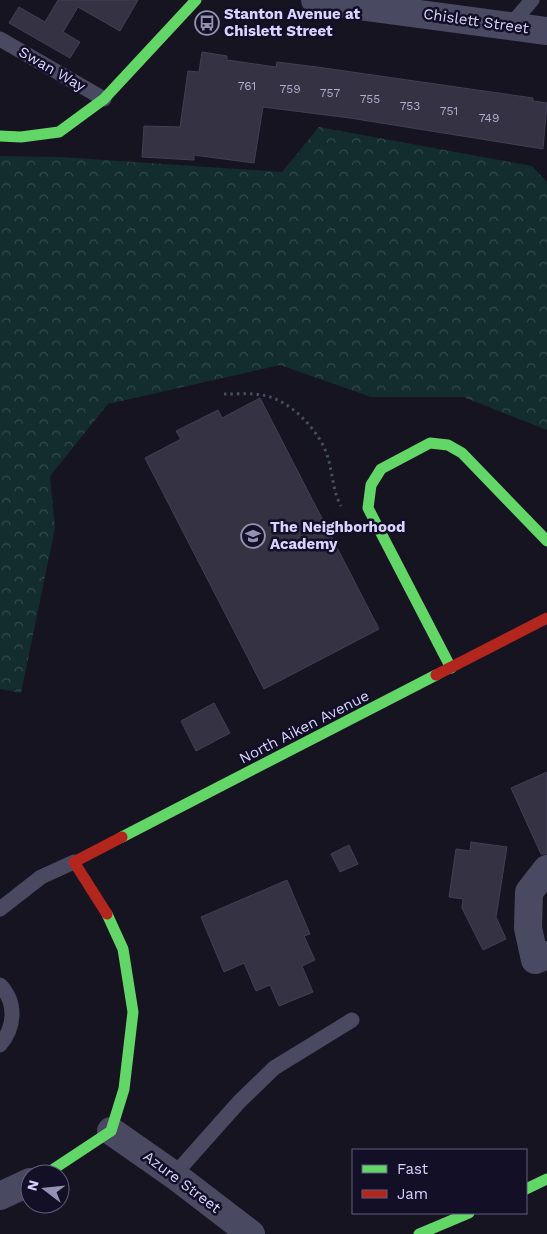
<svg xmlns="http://www.w3.org/2000/svg" width="547" height="1234" font-family="'Work Sans',sans-serif">
<defs>
<pattern id="forest-crowns" width="20" height="18" patternUnits="userSpaceOnUse" patternTransform="scale(1.25)"><rect width="20" height="18" fill="#132c2d"/><path d="M2 6a3 3 0 1 1 6 0M12 15a3 3 0 1 1 6 0" fill="none" stroke="#354a4c"/></pattern>
</defs>
<rect width="100%" height="100%" fill="#161421"/>
<path fill="url(#forest-crowns)" d="M319 127 532 166 547 182V430L463 397H371L280 365 108 404 50 476 55 528 21 693 0 689V156L61 157 282 172Z"/>
<g fill="#343243" stroke="#433f54">
<path d="M58 0H138L120 31 78 7 63 32 80 42 70 58 9 23 19 7 45 22Z"/>
<path d="M202 52 227 56V60L276 67 277 62 317 67 533 98V101L547 103 543 149 350 118 263 107 254 163 194 155V160L142 157 144 126 180 127 188 71 199 72Z"/>
<path d="M260 398 379 629 264 689 145 458 181 439 176 431 218 410 222 418Z"/>
<path d="M214 703 230 733 196 751 181 721Z"/>
<path d="M547 772V854H541L511 788Z"/>
<path d="M471 842 507 847 496 917 506 939 483 950 462 908 463 899 449 897 456 849 470 851Z"/>
<path d="M349 845 358 864 340 872 331 854Z"/>
<path d="M287 880 310 934 304 936 315 960 302 966 313 992 279 1006 270 985 256 991 244 963 224 972 201 917Z"/>
</g>
<g fill="none" stroke-linecap="round" stroke-linejoin="round">
<path stroke="#44505f" stroke-width="3" stroke-dasharray="2.5 4" stroke-linecap="butt" d="M224 394C236 394 250 393 262 395 290 399 321 432 328 458 333 475 333 492 341 506"/>
<g stroke="#4a4962" stroke-width="15">
<path d="M510 26 532 0"/>
<path d="M0 39 104 99"/>
<path d="M0 909 41 877 74 862"/>
<path d="M0 985C17 1003 15 1027 0 1045"/>
<path d="M174 1175 239 1102 274 1068 352 1020"/>
</g>
<g stroke="#4a4962" stroke-width="28">
<path d="M315 0 547 31"/>
<path d="M547 869 529 892 528 928 535 960 547 955"/>
<path d="M111 1131 174 1175 251 1234"/>
<path d="M0 1196 30 1182"/>
</g>
<g stroke="#63d668" stroke-width="11">
<path d="M0 136 21 137 59 132 104 99 196 0"/>
<path d="M451 668 368 508 371 485 381 469 430 443 448 445 462 453 547 541"/>
<path d="M122 837 436 675"/>
<path d="M46 1174 111 1131 124 1089 133 1012 123 949 107 914"/>
<path d="M526 1189 547 1179"/>
<path d="M419 1234 469 1213"/>
</g>
<g stroke="#b3261e" stroke-width="11">
<path d="M436 675 547 618"/>
<path d="M107 914 74 862 122 837"/>
</g>
</g>
<defs>
<g id="bus-ring" transform="scale(1.25)"><circle r="9.5" fill="#130f26" stroke="#9591b1" stroke-width="1.5"/><path d="M-5-6H5V4H4V6H2V4H-2V6H-4V4H-5ZM-3.5-4V0h7V-4ZM-3.5 1.2v1.5H-2V1.2ZM2 1.2v1.5H3.5V1.2Z" fill="#9591b1"/></g>
<g id="school-ring" transform="scale(1.25)"><circle r="9.5" fill="#130f26" stroke="#9591b1" stroke-width="1.5"/><path d="M0-5L7-2L0 1L-7-2ZM-4 1L0 2.5L4 1V4Q0 6-4 4Z" fill="#9591b1"/></g>
</defs>
<g fill-rule="evenodd">
<use href="#bus-ring" x="207" y="23"/>
<use href="#school-ring" x="253" y="536"/>
</g>
<g text-anchor="middle" dominant-baseline="central" stroke-width="5" stroke-linejoin="round" paint-order="stroke">
<g font-size="12" fill="#b0acd0">
<text x="247" y="86">761</text>
<text x="290" y="89">759</text>
<text x="330" y="93">757</text>
<text x="370" y="99">755</text>
<text x="410" y="106">753</text>
<text x="449" y="111">751</text>
<text x="489" y="118">749</text>
</g>
<g font-size="15" font-weight="bold" fill="#d9d4ff" stroke="#130f26" text-anchor="start">
<text x="224" y="14">Stanton Avenue at<tspan x="224" dy="17">Chislett Street</tspan></text>
<text x="270" y="527">The Neighborhood<tspan x="270" dy="17">Academy</tspan></text>
</g>
<g font-size="15" fill="#d9d4ff" stroke="#130f26">
<text transform="translate(476 21) rotate(8)">Chislett Street</text>
<text transform="translate(52 69) rotate(30)">Swan Way</text>
<text transform="translate(304 727) rotate(-27)">North Aiken Avenue</text>
<text transform="translate(182 1182) rotate(37)">Azure Street</text>
</g>
</g>
<rect x="352" y="1149" width="175" height="65" fill="#130f26" stroke="#625e7d"/>
<rect x="362" y="1165" width="25" height="8" fill="#63d668" stroke="#625e7d"/>
<text x="397" y="1174" font-size="15" fill="#d9d4ff">Fast</text>
<rect x="362" y="1190" width="25" height="8" fill="#b3261e" stroke="#625e7d"/>
<text x="397" y="1199" font-size="15" fill="#d9d4ff">Jam</text>
<g transform="translate(45 1189) rotate(286)"><circle r="24" fill="#130f26" stroke="#625e7d"/>
<path d="M0-4L9 19L0 12L-9 19Z" fill="#9591b1"/>
<text y="-8" font-size="14" font-weight="bold" text-anchor="middle" fill="#d9d4ff">N</text>
</g>
</svg>
